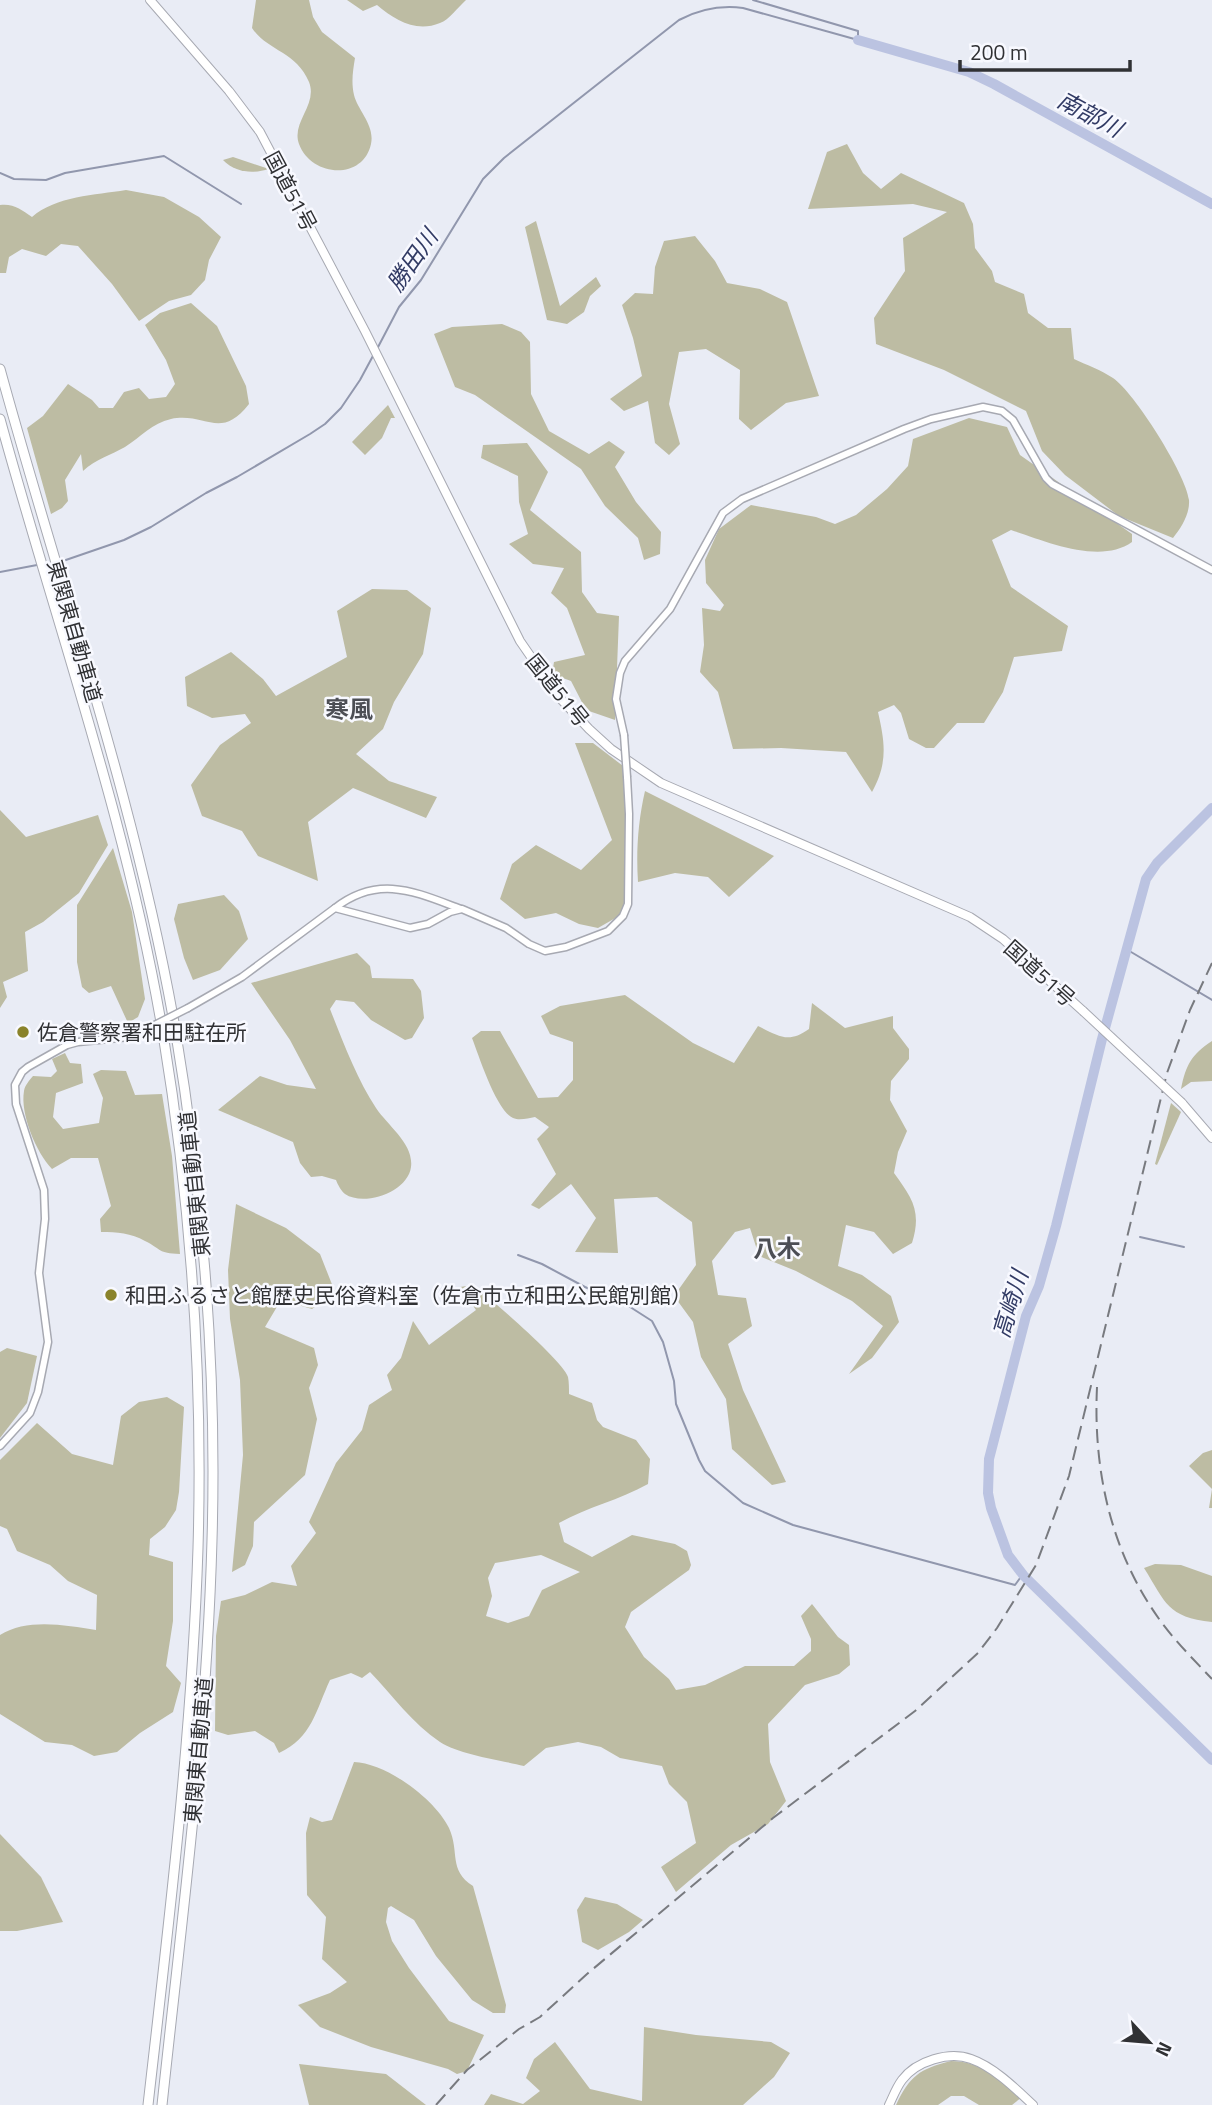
<svg xmlns="http://www.w3.org/2000/svg" width="1212" height="2105" font-family="'Titillium Web','Noto Sans JP',sans-serif">
<rect width="100%" height="100%" fill="#e9ecf5"/>
<g fill="#bdbca3" fill-rule="evenodd">
<path d="M256 0H309L313 17 322 32 355 58C353 70 351 82 354 95 358 111 375 125 371 144 363 181 311 177 299 144 291 122 318 105 309 82 296 51 267 51 252 28Z"/>
<path d="M347 0H466C458 7 449 20 440 23 416 33 395 20 377 5L363 11Z"/>
<path d="M847 144 863 173 881 189 901 173 964 203 973 224 975 248 992 271 995 282 1024 294 1028 313 1048 328H1071L1074 359C1087 365 1101 370 1113 378 1134 392 1186 474 1189 500 1190 514 1181 528 1173 538L1119 516 1065 475 1042 451 1026 411 944 370 876 344 874 318 905 271 903 238 947 212 913 204 808 209 827 152Z"/>
<path d="M233 157 269 169C253 174 236 173 223 160Z"/>
<path d="M126 190 164 197 199 217 221 237 209 260 205 280 191 295 169 301 139 321 112 284 78 246 61 244 46 256 22 249 9 257 6 273H0V205C13 203 22 210 32 217 56 196 95 195 126 190Z"/>
<path d="M536 221 560 306 596 277 601 286 590 296 584 312 567 324 547 320 525 227Z"/>
<path d="M695 236 715 261 727 283 760 289 787 302 819 396 786 403 751 430 739 419 740 370 706 349 679 352 669 404 680 444 669 455 655 443 648 401 624 411 610 399 642 376 633 338 622 305 635 293 653 294 655 267 664 241Z"/>
<path d="M191 303 217 326 246 386 249 404C220 441 206 412 171 419 152 423 141 437 125 447 111 455 96 459 83 471L81 454 65 480 68 501 62 508 51 514 27 428 43 416 68 384 92 400 99 408H113L124 392 139 388 149 399 166 397 175 384 166 360 145 325 160 313Z"/>
<path d="M502 324 521 332 530 342 531 394 549 431 589 454 609 441 625 452 615 467 636 502 661 532 660 554 644 560 638 538 605 506 581 469 475 395 455 387 434 334 452 327Z"/>
<path d="M388 405 395 418H391L382 438 365 455 352 442Z"/>
<path d="M969 418 1007 427 1020 455 1132 534V542C1100 565 1045 541 1011 530L992 540 1011 587 1068 626 1062 651 1014 657 1003 692 984 723H957L934 748H926L909 739 901 713 894 705 878 712C885 743 888 763 872 792L846 752 781 748 733 749 718 692 700 672 704 645 702 608 720 611 724 605 706 583 705 560 719 529 751 505 816 517 835 524 856 515 887 489 908 466 913 439Z"/>
<path d="M527 443 548 472 530 510 581 552 582 592 597 613 619 616 615 720 586 710 571 681 552 674 554 662 585 655 567 608 551 593 564 568 533 564 509 544 528 534 519 502 518 476 481 458 483 445Z"/>
<path d="M372 589 407 590 431 608 423 654 394 702 383 729 356 754 389 781 437 797 426 818 353 788 308 822 318 881 258 856 242 831 202 816 191 785 220 745 251 723 245 714 212 718 187 706 185 677 231 652 263 679 276 696 347 657 337 611Z"/>
<path d="M575 743H593L627 769 626 912 598 928 579 924 556 913 525 919 500 899 512 864 536 845 581 870 612 840Z"/>
<path d="M645 791 774 856 729 897 708 877 675 873 638 882C636 852 638 821 645 791Z"/>
<path d="M0 810 26 837 98 815 108 845 79 893 43 922 25 932 28 971 3 982 7 997 0 1008Z"/>
<path d="M113 848 132 912 145 999 138 1017 128 1023 111 986 89 993 82 987 77 962V905Z"/>
<path d="M224 895 239 911 248 939 220 970 193 980 184 958 174 919 178 904Z"/>
<path d="M357 953 370 966 372 978 413 979 421 991 424 1018 412 1038 405 1040 371 1020 354 1002 336 1000 330 1009C343 1042 357 1079 376 1108 388 1126 414 1144 411 1167 408 1192 364 1207 345 1194 341 1191 338 1185 336 1180L322 1176 311 1177 300 1163 293 1142 218 1110 260 1076 287 1085 316 1089 290 1040 251 983Z"/>
<path d="M625 995 693 1043 734 1063 758 1026C779 1036 788 1044 809 1029L812 1003 845 1028 893 1016V1028L909 1049V1059L891 1081 890 1100 907 1131 898 1152 894 1173C912 1198 922 1211 912 1243L893 1254 874 1232 846 1225 838 1266 862 1275 891 1296 899 1322 872 1358 849 1374 883 1326 852 1301 796 1271 759 1256 750 1228 735 1232 712 1261 718 1295 746 1298 752 1326 728 1344 743 1390 786 1482 772 1485 732 1449 726 1399 701 1357 693 1322 674 1296 696 1265 692 1222 657 1197 614 1199 618 1253 575 1252 596 1218 571 1184 539 1209 531 1205 556 1174 537 1139 549 1127 535 1117C528 1118 520 1121 513 1118 496 1110 479 1056 472 1038L481 1031H500L538 1098 558 1097 573 1080V1042L550 1034 541 1016 560 1006Z"/>
<path d="M1212 1041V1081L1191 1082 1181 1089C1186 1065 1191 1055 1212 1041Z"/>
<path d="M65 1053 70 1063 81 1064 83 1083 56 1093 53 1117 63 1129 99 1123 103 1098 93 1074 101 1070 126 1071 135 1095 162 1094 172 1156 180 1254C157 1253 163 1250 145 1241 131 1233 117 1232 101 1232L100 1219 111 1206 98 1158H71L52 1169C36 1152 20 1114 24 1091 25 1085 29 1081 33 1076L51 1077 57 1071 52 1059Z"/>
<path d="M1171 1103 1181 1112 1157 1165 1155 1164Z"/>
<path d="M236 1204 286 1228 320 1254 335 1292 312 1309 281 1300 265 1327 314 1348 318 1365 309 1388 317 1419 305 1475 254 1522 253 1546 245 1565 232 1572 243 1455 240 1380 230 1319 228 1270Z"/>
<path d="M473 1285C489 1297 564 1362 568 1377 569 1382 569 1389 569 1394L592 1403 597 1420 603 1427 636 1440 650 1459 648 1484C620 1500 587 1507 559 1523L564 1542 592 1557 632 1535 675 1544 687 1551 691 1565 689 1570 631 1612 625 1627 644 1657 669 1679 676 1690 705 1685 745 1666H794L811 1651V1639L801 1616 812 1604 838 1637 849 1645 850 1665 839 1674 805 1685 768 1724 770 1762 786 1801 768 1824 731 1845 676 1892 661 1867 696 1843 687 1802 669 1784 662 1766 620 1758 601 1747 578 1742 546 1748 524 1766C500 1760 460 1755 440 1742 413 1724 392 1695 370 1672L362 1678 351 1673 330 1680C316 1710 312 1738 279 1753L274 1743 255 1731 228 1735 215 1731 216 1636 221 1601 245 1595 272 1582 297 1586 291 1566 316 1533 309 1522 336 1463 362 1430 369 1405 392 1390 387 1375 401 1358 413 1321 429 1345 476 1310 460 1287ZM541 1555 580 1572 542 1590 529 1616 508 1623 486 1616 492 1596 488 1578 495 1563Z"/>
<path d="M7 1348 37 1356 27 1403 0 1438V1352Z"/>
<path d="M167 1397 184 1407 179 1492 176 1510 165 1527 150 1539 149 1555 173 1562V1621L166 1666 181 1683 173 1712 140 1733 117 1752 94 1756 72 1745 45 1742 0 1714V1635C27 1618 65 1625 96 1630L97 1595 68 1581 50 1565 17 1551 7 1529 0 1526V1460L37 1423 72 1454 113 1465 121 1416 139 1402Z"/>
<path d="M1212 1450V1508H1209L1212 1489 1189 1466 1203 1453Z"/>
<path d="M1155 1564 1181 1565 1212 1576V1622C1167 1617 1166 1603 1144 1568Z"/>
<path d="M354 1762C386 1763 435 1799 449 1828 460 1852 448 1870 473 1886L506 2005 505 2013H493L472 2000 436 1956 414 1920 391 1906 388 1908 386 1922 392 1941 409 1968 449 2021 484 2035 467 2071 457 2074 448 2069 371 2047 320 2027 298 2005 330 1993 347 1982 322 1959 326 1917 307 1895 306 1833 310 1817 322 1822 332 1820Z"/>
<path d="M0 1834 41 1877 63 1922 17 1931H0Z"/>
<path d="M585 1897 617 1904 643 1920 629 1932 598 1950 582 1942 577 1910Z"/>
<path d="M644 2027 696 2035 771 2042 790 2053 774 2077 743 2105H484L491 2094 523 2104 540 2091 526 2078 534 2059 555 2042 590 2089 642 2101Z"/>
<path d="M951 2061C980 2061 999 2079 1022 2097L1012 2105H979L964 2096H951L938 2105H896C910 2076 919 2069 951 2061Z"/>
<path d="M299 2064 386 2074 426 2105H309Z"/>
</g>
<g fill="none" stroke-linecap="round" stroke-linejoin="round">
<g stroke="#9197ad" stroke-width="2">
<path d="M0 173 14 179 46 180 65 173 164 156 241 204"/>
<path d="M377 349 399 307 421 280 483 179 504 158 679 20C700 9 720 5 743 8L858 40V31L753 0"/>
<path d="M60 562 124 540 151 527 206 493 237 477 310 434 325 424 341 408 360 380 374 354"/>
<path d="M0 572 37 565"/>
<path d="M1126 949 1212 1000"/>
<path d="M1140 1237 1184 1247"/>
<path d="M518 1255 542 1264 585 1287 627 1305 652 1321 663 1342 674 1381 676 1404 699 1460 705 1471 743 1503 793 1525 1015 1585 1023 1574"/>
</g>
<g stroke="#bbc3e1" stroke-width="10">
<path d="M858 40 969 72 994 84 1212 204"/>
<path d="M1212 808 1157 863 1146 879 1102 1039 1056 1226 1039 1286 1026 1316 989 1459 988 1493 991 1508 1008 1555 1024 1576 1212 1760"/>
</g>
<g stroke="#a7a9b2" stroke-width="9">
<g id="tertiary">
<path d="M624 735 616 699 620 673 625 661 670 609 723 513 742 499 904 429 931 419 983 407 1002 411 1013 420 1046 478 1052 484 1212 570"/>
<path d="M335 908C379 874 415 892 461 909"/>
<path d="M188 1008 242 977 335 908 410 928 428 924 450 912 462 909 506 928 529 944 545 951 566 947 608 931 623 916 628 904 629 814 627 777"/>
<path d="M0 1446 30 1413 38 1392 48 1342 39 1273 45 1219 44 1190 16 1104 15 1085 22 1072 28 1067 67 1045 78 1042 129 1037 139 1033"/>
</g>
</g>
<g stroke="#a7a9b2" stroke-width="10">
<path id="primary" d="M889 2105C893 2097 896 2088 902 2080 916 2061 949 2051 971 2059 994 2067 1016 2089 1033 2105"/>
</g>
<g stroke="#a7a9b2" stroke-width="10">
<g id="trunk">
<path d="M150 0 229 91 260 132 365 331 520 641 558 696 589 729 611 749 661 783 970 917 1003 939 1083 1011"/>
<path d="M1182 1103 1212 1138"/>
</g>
</g>
<g stroke="#a7a9b2" stroke-width="11">
<g id="motorway">
<path d="M0 369C60 588 136 804 175 1028 203 1194 217 1372 212 1540 207 1729 182 1917 162 2105"/>
<path d="M0 419C56 624 128 824 163 1034 191 1204 203 1376 198 1548 192 1734 169 1920 148 2105"/>
</g>
</g>
<use href="#tertiary" stroke="#fff" stroke-width="6"/>
<use href="#primary" stroke="#fff" stroke-width="8"/>
<use href="#trunk" stroke="#fff" stroke-width="8"/>
<use href="#motorway" stroke="#fff" stroke-width="9"/>
<g stroke="#787a7f" stroke-width="2" stroke-dasharray="14 7" stroke-linecap="butt">
<path d="M1097 1387C1093 1471 1111 1554 1162 1623 1177 1643 1195 1661 1212 1679"/>
<path d="M436 2105 467 2070 519 2029 540 2017 587 1974 773 1818 915 1711 978 1653 997 1628 1036 1565 1069 1476 1167 1073 1190 1010 1212 963"/>
</g>
<g stroke="#a7a9b2" stroke-width="9" stroke-linecap="butt">
<g id="tertiary-bridge">
<path d="M624 735 627 777"/>
<path d="M139 1033 188 1008"/>
</g>
</g>
<g stroke="#a7a9b2" stroke-width="10" stroke-linecap="butt">
<path id="trunk-bridge" d="M1083 1011 1182 1103"/>
</g>
<use href="#tertiary-bridge" stroke="#fff" stroke-width="6"/>
<use href="#trunk-bridge" stroke="#fff" stroke-width="8"/>
</g>
<g fill="#8a832b" stroke="#f8f9ff" stroke-width="2.5">
<circle cx="23" cy="1032" r="7"/>
<circle cx="111" cy="1295" r="7"/>
</g>
<g text-anchor="middle" dominant-baseline="central" stroke-width="5" stroke-linejoin="round" paint-order="stroke">
<g font-size="21" fill="#303134" stroke="#f8f9ff">
<text transform="translate(291 191) rotate(62)">国道51号</text>
<text transform="translate(75 631) rotate(74)">東関東自動車道</text>
<text transform="translate(558 690) rotate(51)">国道51号</text>
<text transform="translate(1040 973) rotate(42)">国道51号</text>
<text transform="translate(194 1184) rotate(-96)">東関東自動車道</text>
<text transform="translate(198 1750) rotate(-85)">東関東自動車道</text>
</g>
<g font-size="21" fill="#303134" stroke="#f8f9ff" text-anchor="start">
<text x="37" y="1032">佐倉警察署和田駐在所</text>
<text x="125" y="1295">和田ふるさと館歴史民俗資料室（佐倉市立和田公民館別館）</text>
</g>
<g font-size="23" font-style="italic" fill="#323b65" stroke="#f8f9ff">
<text transform="translate(1090 114) rotate(28)">南部川</text>
<text transform="translate(412 260) rotate(-55)">勝田川</text>
<text transform="translate(1010 1304) rotate(-73)">高崎川</text>
</g>
<g font-size="24" font-weight="bold" fill="#4c4e55" stroke="#f8f9ff">
<text x="349" y="709">寒風</text>
<text x="777" y="1248">八木</text>
</g>
</g>
<g transform="translate(1149 2042) rotate(116)" stroke="#f8f9ff" stroke-width="5" paint-order="stroke">
<path d="M0-5L12 26L0 18L-12 26Z" fill="#303134"/>
<text y="-10" font-size="19" font-weight="bold" text-anchor="middle" fill="#303134">N</text>
</g>
<path d="M960 60v10h170v-10" fill="none" stroke="#303134" stroke-width="3.5"/>
<text x="970" y="60" font-size="21" fill="#303134" stroke="#f8f9ff" stroke-width="5" paint-order="stroke">200 m</text>
</svg>
